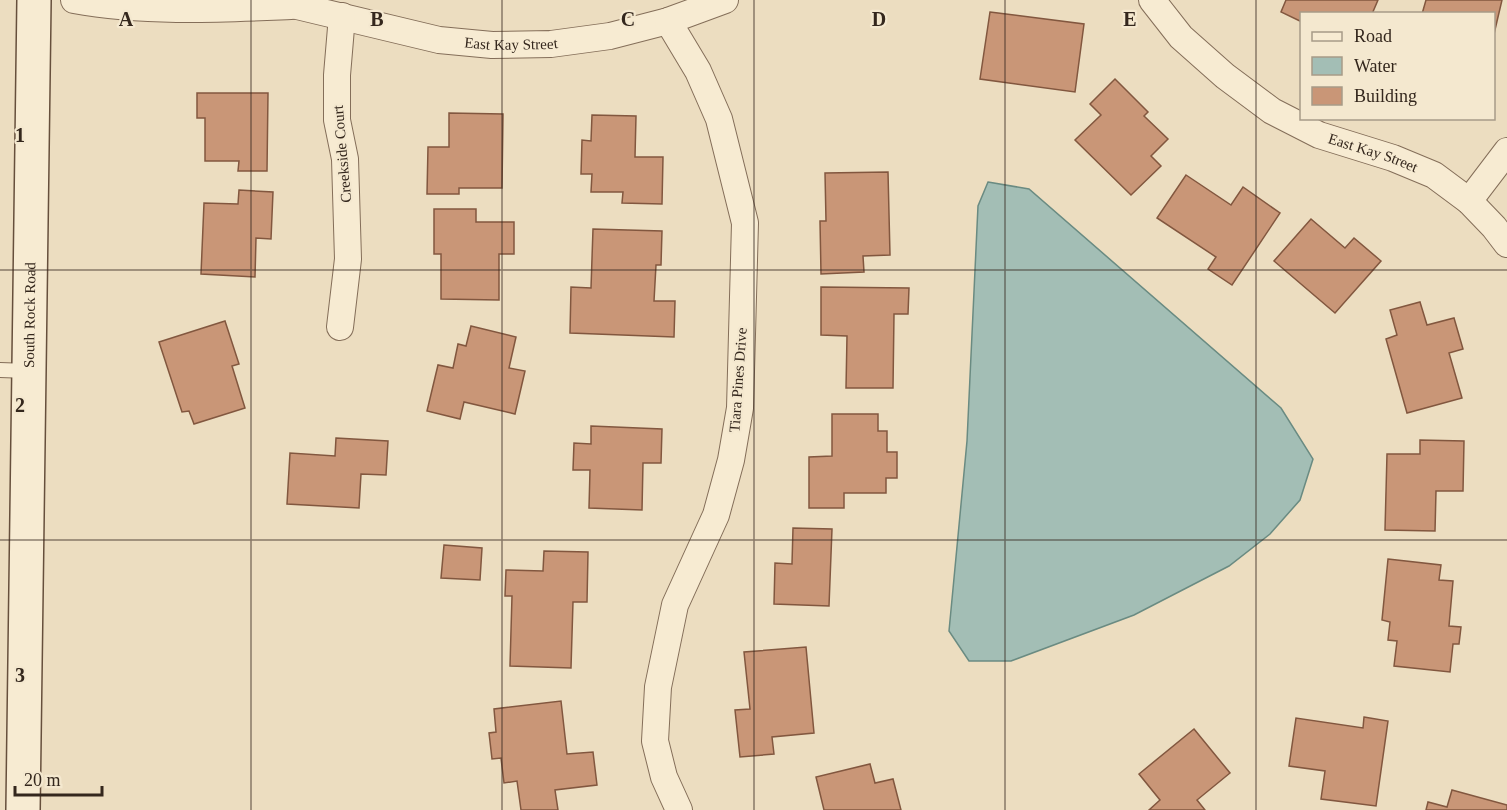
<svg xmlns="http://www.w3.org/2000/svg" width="1507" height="810" font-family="'Times New Roman',serif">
<rect width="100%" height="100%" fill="#ecddc0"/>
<path fill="#a3beb5" stroke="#6a8b82" stroke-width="1.5" d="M988 182 1029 189 1281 408 1313 459 1300 500 1270 534 1229 566 1134 615 1011 661H969L949 631 967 441 978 206Z"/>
<g fill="#c99677" stroke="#82573f" stroke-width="1.5">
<path d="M1286 0H1378L1372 14H1302V22L1281 12Z"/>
<path d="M1426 0H1502L1494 34V14H1422Z"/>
<path d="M990 12 1084 24 1075 92 980 79Z"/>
<path d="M1115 79 1148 112 1144 116 1168 139 1151 156 1161 166 1131 195 1075 140 1101 115 1090 104Z"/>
<path d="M197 93H268L267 171H238L239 161H205V118H197Z"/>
<path d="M449 113 503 114 502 188H459V194H427L428 147H449Z"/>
<path d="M592 115 636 116 635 157H663L662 204 622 203 623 192H591L592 174H581L582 140 591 141Z"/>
<path d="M888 172 890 255 863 256 864 272 821 274 820 221H826L825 173Z"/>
<path d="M1186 175 1231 205 1243 187 1280 213 1232 285 1208 269 1216 257 1157 218Z"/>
<path d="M239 190 273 192 271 239 256 238 255 277 201 274 204 203 238 204Z"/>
<path d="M434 209H476V222H514V254H499V300L441 299V254H434Z"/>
<path d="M1311 219 1345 248 1354 238 1381 261 1335 313 1274 261Z"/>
<path d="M593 229 662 231 661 265H656L654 301H675L674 337 570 333 571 287 591 288Z"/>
<path d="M821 287 909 288 908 314H894L893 388H846L847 336 821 335Z"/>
<path d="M1420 302 1427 325 1454 318 1463 349 1449 353 1462 398 1407 413 1386 339 1397 335 1390 310Z"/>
<path d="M225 321 239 364 232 366 245 408 194 424 189 411 182 412 159 342Z"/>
<path d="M471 326 516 337 509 368 525 371 515 414 464 402 460 419 427 411 438 365 453 368 458 344 466 346Z"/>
<path d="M832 414H878V431H887V452H897V478H886V493H844V508H809V457L832 456Z"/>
<path d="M591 426 662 429 661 463H643L642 510 589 508 590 470H573L574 443 591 444Z"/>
<path d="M336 438 388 441 386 475 361 474 359 508 287 504 290 453 335 456Z"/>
<path d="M1420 440 1464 441 1463 491H1436L1435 531 1385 530 1387 454H1420Z"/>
<path d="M793 528 832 529 829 606 774 604 775 563 792 564Z"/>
<path d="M444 545 482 548 480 580 441 578Z"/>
<path d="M544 551 588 552 587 602H573L571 668 510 666 512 596H505L506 570 543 571Z"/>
<path d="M1388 559 1441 565 1439 580 1453 581 1449 626 1461 627 1459 644H1453L1450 672 1394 666 1397 641 1388 640 1390 622 1382 620Z"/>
<path d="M806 647 814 733 772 737 774 754 740 757 735 710 750 709 744 652Z"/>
<path d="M561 701 567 754 593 752 597 785 555 790 558 810H521L517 781 504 783 501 758 492 759 489 733 496 732 494 709Z"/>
<path d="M1364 717 1388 721 1376 806 1321 799 1325 771 1289 766 1296 718 1363 728Z"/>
<path d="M1194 729 1230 773 1197 800 1205 810H1149L1160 800 1139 774Z"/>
<path d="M870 764 875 783 893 779 901 810H824L816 777Z"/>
<path d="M1452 790 1507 805V810H1426L1428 802 1447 807Z"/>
</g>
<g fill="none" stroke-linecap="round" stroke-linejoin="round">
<g stroke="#846e59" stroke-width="16">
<path id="service" d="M0 370 28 371"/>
</g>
<g stroke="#846e59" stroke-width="28">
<g id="minor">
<path d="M74 0C145 13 219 9 291 6"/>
<path id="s1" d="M272 0 439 40 492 45 551 44 610 36 668 21 725 0"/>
<path id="s2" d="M1152 0 1181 37 1225 76 1272 111 1319 135 1393 158 1434 175 1469 201 1494 227 1507 244"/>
<path d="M668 21 698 71 719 119 745 223 740 408 731 460 716 515 675 605 658 687 655 741 664 777 679 810"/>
<path d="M1469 201 1507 151"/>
<path d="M340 327 348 259 345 159 337 120V75L342 16"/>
</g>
</g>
<g stroke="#664f3c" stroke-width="36">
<g id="secondary">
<path id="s3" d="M23 810 34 0"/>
</g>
</g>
<use href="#service" stroke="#f7ebd2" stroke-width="14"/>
<use href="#minor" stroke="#f7ebd2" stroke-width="26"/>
<use href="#secondary" stroke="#f7ebd2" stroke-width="33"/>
</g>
<path fill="none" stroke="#34271d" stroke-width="1.5" stroke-opacity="0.55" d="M251 0V810M502 0V810M754 0V810M1005 0V810M1256 0V810M0 270H1507M0 540H1507"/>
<g text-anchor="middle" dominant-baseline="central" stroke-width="4.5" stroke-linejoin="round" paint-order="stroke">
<g font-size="15" fill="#34271d" stroke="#f4e8cf">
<text stroke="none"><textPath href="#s1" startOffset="244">East Kay Street</textPath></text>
<text stroke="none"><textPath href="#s2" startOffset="274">East Kay Street</textPath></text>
<text transform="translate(342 154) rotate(-95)">Creekside Court</text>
<text stroke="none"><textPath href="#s3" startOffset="495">South Rock Road</textPath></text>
<text transform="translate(738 380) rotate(-86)">Tiara Pines Drive</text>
</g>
</g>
<g font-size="20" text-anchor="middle" font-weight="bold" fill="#34271d" stroke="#f4e8cf" stroke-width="4.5" stroke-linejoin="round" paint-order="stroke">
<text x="126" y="26">A</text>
<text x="377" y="26">B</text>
<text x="628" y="26">C</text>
<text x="879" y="26">D</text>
<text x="1130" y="26">E</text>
<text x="20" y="142">1</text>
<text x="20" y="412">2</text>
<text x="20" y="682">3</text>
</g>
<rect x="1300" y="12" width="195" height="108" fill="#f4e8cf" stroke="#a79b88" stroke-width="1.5"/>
<rect x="1312" y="32" width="30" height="9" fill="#f7ebd2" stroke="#a79b88" stroke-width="1.5"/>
<text x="1354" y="42" font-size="18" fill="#34271d">Road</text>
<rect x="1312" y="57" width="30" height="18" fill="#a3beb5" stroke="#a79b88" stroke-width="1.5"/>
<text x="1354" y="72" font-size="18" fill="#34271d">Water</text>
<rect x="1312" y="87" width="30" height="18" fill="#c99677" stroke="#a79b88" stroke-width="1.5"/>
<text x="1354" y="102" font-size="18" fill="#34271d">Building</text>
<path d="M15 786v9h87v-9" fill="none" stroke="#34271d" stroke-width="3"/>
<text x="24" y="786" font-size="18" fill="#34271d" stroke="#f4e8cf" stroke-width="4.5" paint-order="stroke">20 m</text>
</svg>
